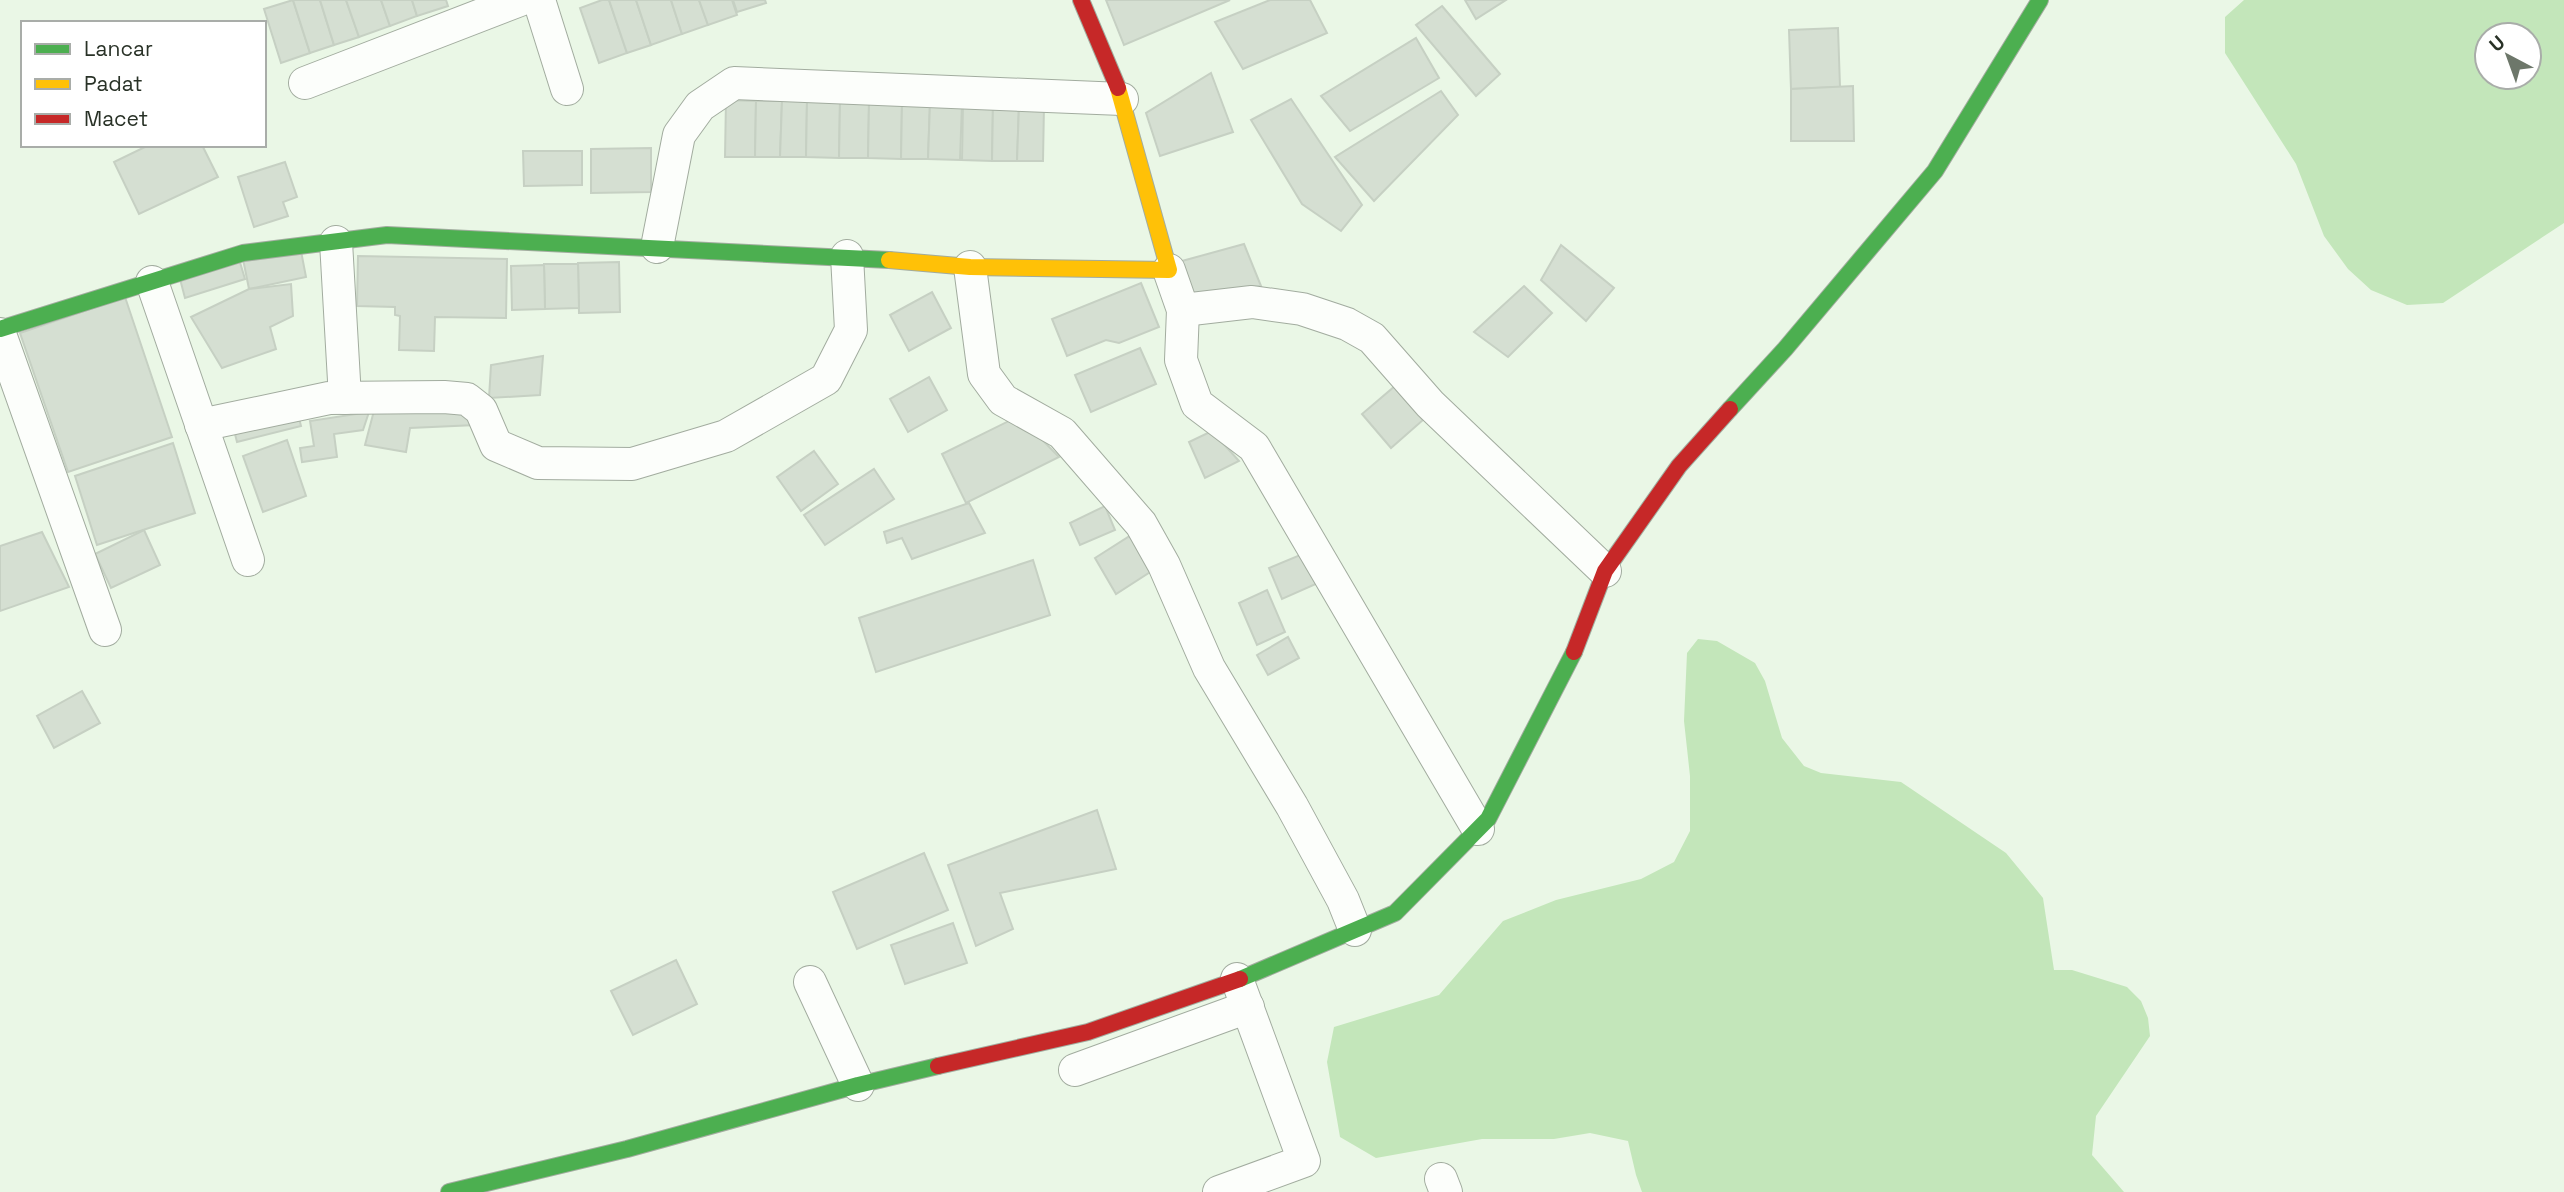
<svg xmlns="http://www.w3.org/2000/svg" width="2564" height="1192" font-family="'Space Grotesk',sans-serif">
<rect width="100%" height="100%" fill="#eaf7e6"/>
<g fill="#c3e6ba" fill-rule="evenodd">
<path d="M2244 0H2564V223L2443 303 2407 305 2371 290 2348 269 2324 236 2296 164 2225 53V17ZM2487 35H2529V77H2487Z"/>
<path d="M1698 639 1717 641 1755 663 1765 681 1782 738 1804 766 1821 773 1901 782 2006 853 2043 898 2054 970H2072L2127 987 2141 1001 2148 1018 2150 1036 2096 1116 2092 1155 2124 1192H1642L1636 1175 1628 1141 1590 1133 1554 1139H1482L1376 1158 1340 1137 1327 1062 1334 1027 1439 995 1503 921 1556 900 1641 879 1674 862 1690 831V776L1684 721 1687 653Z"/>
</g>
<g fill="#d5dfd2" stroke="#c6d0c3" stroke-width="2">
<path d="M293 0 310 53 281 63 264 9Z"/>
<path d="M293 0H320L334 45 310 53Z"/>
<path d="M320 0H346L359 37 334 45Z"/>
<path d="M346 0H381L390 26 359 37Z"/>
<path d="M381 0H412L417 16 390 26Z"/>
<path d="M412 0H446L448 6 417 16Z"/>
<path d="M602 0H609L627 53 599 63 580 8Z"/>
<path d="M609 0H636L651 45 627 53Z"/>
<path d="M636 0H671L682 34 651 45Z"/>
<path d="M671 0H699L708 25 682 34Z"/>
<path d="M699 0H732L737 15 708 25Z"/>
<path d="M733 0H765L766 3 737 12Z"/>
<path d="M1106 0H1230L1124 45Z"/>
<path d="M1270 0H1310L1327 33 1243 69 1215 22Z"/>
<path d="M1465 0H1506L1476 19Z"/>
<path d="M1442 6 1500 74 1476 96 1416 25Z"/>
<path d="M1838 28 1840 87 1791 89 1789 30Z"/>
<path d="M1416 38 1439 78 1350 131 1321 96Z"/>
<path d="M1211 73 1233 132 1160 156 1146 113Z"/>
<path d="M1853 86 1854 141H1791V89Z"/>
<path d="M1441 91 1458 115 1374 201 1335 157Z"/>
<path d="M1291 99 1362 205 1341 231 1302 204 1251 120Z"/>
<path d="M726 100 756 101 755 157H725Z"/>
<path d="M756 101H782L780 157H755Z"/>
<path d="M782 101H807L806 157H780Z"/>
<path d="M807 101 840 102 839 158 806 157Z"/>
<path d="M840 102 869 103 868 158H839Z"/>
<path d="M869 103H902L901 159 868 158Z"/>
<path d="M902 103H930L928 159H901Z"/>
<path d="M930 103 962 104 960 160 928 159Z"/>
<path d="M963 104H993L992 161 962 160Z"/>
<path d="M993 104 1019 105 1017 161H992Z"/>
<path d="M1019 105H1044L1043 161H1017Z"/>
<path d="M149 145H202L218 177 139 214 114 162Z"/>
<path d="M651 148V192L591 193V149Z"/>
<path d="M523 151H582V185L524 186Z"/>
<path d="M285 162 297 197 283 202 288 216 254 227 238 177Z"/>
<path d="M1244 244 1261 286 1193 295 1182 261Z"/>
<path d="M1561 245 1614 288 1586 321 1541 280Z"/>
<path d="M301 251 306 277 249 289 243 259Z"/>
<path d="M358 256 507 259 506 318 435 317 434 351 399 350 400 316 395 315V307L357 306Z"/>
<path d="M239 259 245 279 185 298 180 279Z"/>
<path d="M619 262 620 312 579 313 578 263Z"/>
<path d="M544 264H578L579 308 545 309Z"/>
<path d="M544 265 545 309 512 310 511 266Z"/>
<path d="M1141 283 1159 327 1119 343 1106 340 1067 356 1052 319Z"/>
<path d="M291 284 293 316 270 327 276 349 222 368 191 317 249 289Z"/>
<path d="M1524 286 1552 313 1508 357 1474 332Z"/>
<path d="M932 292 951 328 909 351 890 315Z"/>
<path d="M125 297 172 437 68 472 20 333Z"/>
<path d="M1140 348 1156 384 1091 412 1075 375Z"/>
<path d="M543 356 540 395 489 398 491 365Z"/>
<path d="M929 377 947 410 908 432 890 399Z"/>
<path d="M1395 386 1423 420 1391 448 1362 414Z"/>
<path d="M376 403 476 411V425L410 428 406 452 365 445Z"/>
<path d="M297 410 301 426 237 442 233 426Z"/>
<path d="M369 412 363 430 334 434 337 457 302 462 300 448 314 446 310 421Z"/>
<path d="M1019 416 1059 457 966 503 942 454Z"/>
<path d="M1212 431 1239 461 1205 478 1189 442Z"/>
<path d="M287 440 306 496 263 512 243 456Z"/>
<path d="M173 443 195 513 97 545 75 476Z"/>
<path d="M814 451 838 484 801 511 777 477Z"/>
<path d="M874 469 894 499 825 545 804 515Z"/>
<path d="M969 503 985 533 912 559 902 538 887 543 884 532Z"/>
<path d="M1105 506 1115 530 1080 545 1070 523Z"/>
<path d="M144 530 160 565 111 588 95 554Z"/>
<path d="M42 532 69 587 0 611V546Z"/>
<path d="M1136 532 1158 567 1116 594 1095 558Z"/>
<path d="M1305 553 1318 583 1282 599 1269 568Z"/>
<path d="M1033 560 1050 615 876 672 859 618Z"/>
<path d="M1267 590 1285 632 1257 645 1239 603Z"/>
<path d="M1288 637 1299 658 1268 675 1257 655Z"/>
<path d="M82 691 100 723 54 748 37 716Z"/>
<path d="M1097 810 1116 869 1000 893 1013 929 976 946 948 865Z"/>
<path d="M924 853 948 910 857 949 833 892Z"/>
<path d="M953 923 967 963 905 984 891 945Z"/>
<path d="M676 960 697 1004 633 1035 611 991Z"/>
</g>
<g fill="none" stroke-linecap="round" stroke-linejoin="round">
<g stroke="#a2ac9f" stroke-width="34">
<g id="street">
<path d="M539 0 567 89"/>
<path d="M305 83 520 0"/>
<path d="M336 242 345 398"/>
<path d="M657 247 679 135 700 106 734 83 1122 99"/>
<path d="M970 267 984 374 1003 400 1062 433 1141 524 1164 565 1209 668 1292 806 1343 900 1355 930"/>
<path d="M1169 270 1183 310 1181 360 1197 404 1254 447 1478 829"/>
<path d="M152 282 248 560"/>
<path d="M1183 310 1252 302 1302 309 1347 324 1372 338 1430 404 1605 571"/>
<path d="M0 334 105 630"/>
<path d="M201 425 329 398 444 397 467 399 481 410 496 445 538 463 632 464 726 436 826 379 851 330 847 256"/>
<path d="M810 982 858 1085"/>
<path d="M1075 1070 1248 1007"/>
<path d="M1441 1179 1446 1192"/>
<path d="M1219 1192 1304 1161 1237 979"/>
</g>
</g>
<g stroke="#a2ac9f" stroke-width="18">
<g id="fast">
<path d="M0 329 243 253 387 235 889 260"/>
<path d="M1730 409 1785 349 1935 171 2040 0"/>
<path d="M1240 979 1395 913 1488 819 1574 652"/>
<path d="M449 1192 627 1149 858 1085 938 1066"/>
</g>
</g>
<g stroke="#a2ac9f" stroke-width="18">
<path id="slow" d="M889 260 970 267 1169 270 1118 88"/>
</g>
<g stroke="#a2ac9f" stroke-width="18">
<g id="jam">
<path d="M1081 0 1118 88"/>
<path d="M1574 652 1605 571 1679 466 1730 409"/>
<path d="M938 1066 1088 1032 1240 979"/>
</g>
</g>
<use href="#street" stroke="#fcfefb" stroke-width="32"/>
<use href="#fast" stroke="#4caf50" stroke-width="16"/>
<use href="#slow" stroke="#ffc107" stroke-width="16"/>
<use href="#jam" stroke="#c62828" stroke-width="16"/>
</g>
<rect x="21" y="21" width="245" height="126" fill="#ffffff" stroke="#a9ada9" stroke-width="2"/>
<rect x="35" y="44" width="35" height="10" fill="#4caf50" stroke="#a9ada9" stroke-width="2"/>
<text x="84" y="56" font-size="21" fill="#293227">Lancar</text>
<rect x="35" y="79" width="35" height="10" fill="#ffc107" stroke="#a9ada9" stroke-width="2"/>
<text x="84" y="91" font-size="21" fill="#293227">Padat</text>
<rect x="35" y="114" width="35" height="10" fill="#c62828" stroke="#a9ada9" stroke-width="2"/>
<text x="84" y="126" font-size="21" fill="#293227">Macet</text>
<g transform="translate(2508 56) rotate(319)"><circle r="33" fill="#ffffff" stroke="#a9ada9" stroke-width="2"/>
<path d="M0-5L12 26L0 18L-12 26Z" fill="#6d776a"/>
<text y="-10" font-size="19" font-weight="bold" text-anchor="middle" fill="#293227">U</text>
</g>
</svg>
